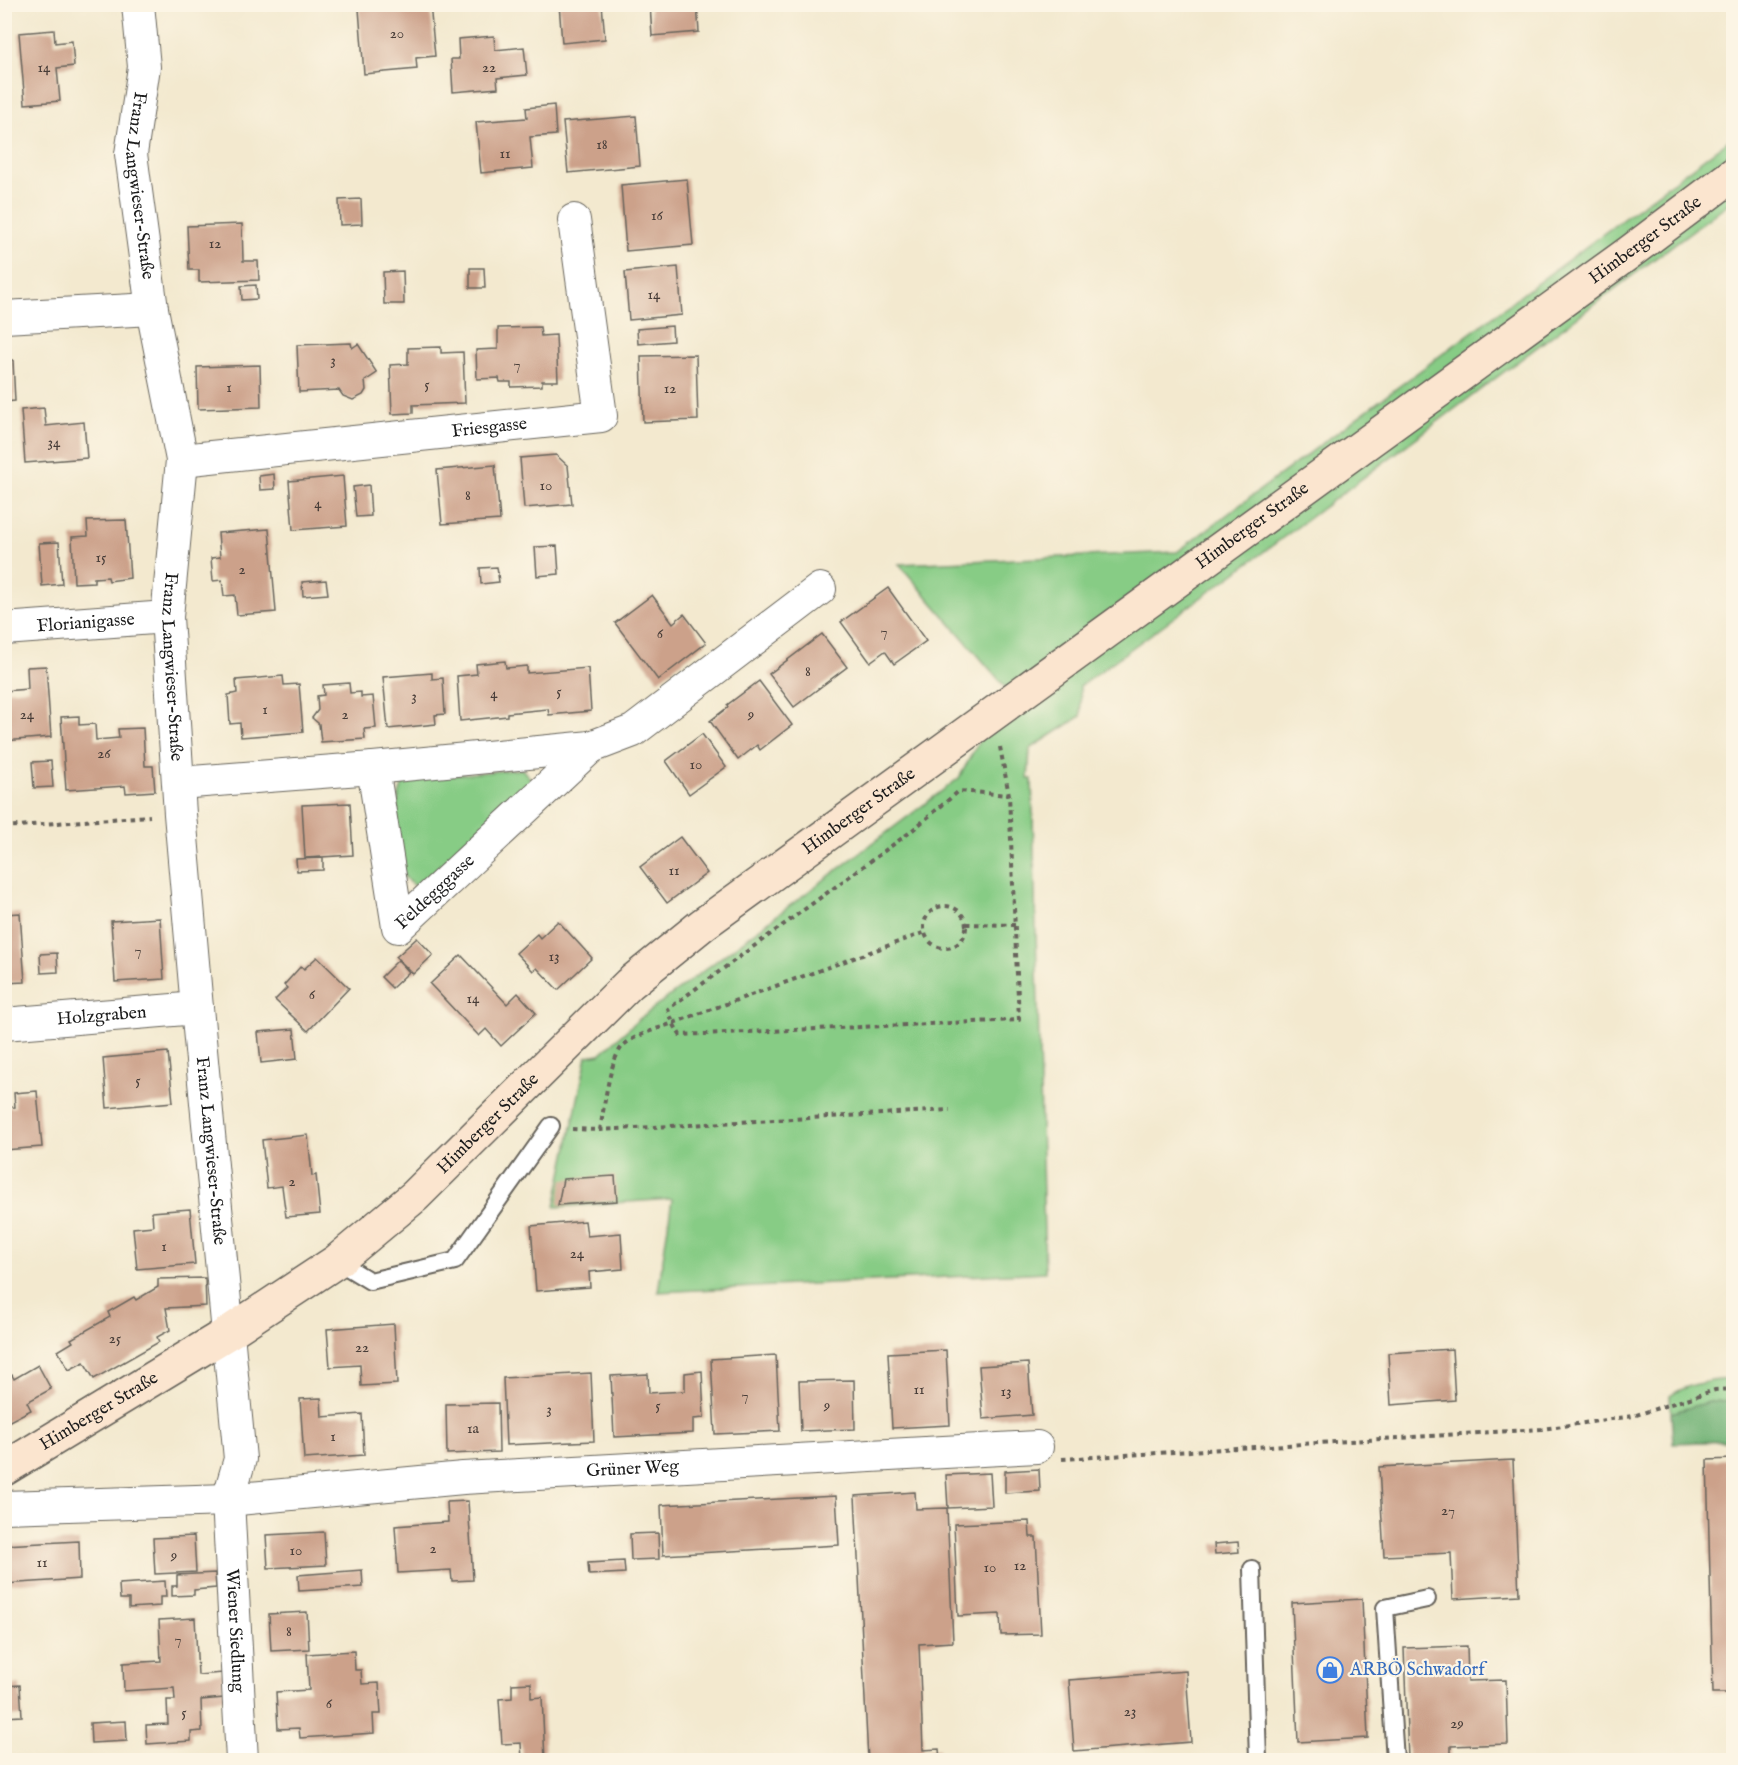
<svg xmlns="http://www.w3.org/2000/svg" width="1738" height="1765" font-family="'IM FELL English',serif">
<rect width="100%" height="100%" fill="#fcf5e5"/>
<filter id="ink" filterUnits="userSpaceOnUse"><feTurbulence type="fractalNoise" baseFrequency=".0167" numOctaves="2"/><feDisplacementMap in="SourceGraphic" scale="12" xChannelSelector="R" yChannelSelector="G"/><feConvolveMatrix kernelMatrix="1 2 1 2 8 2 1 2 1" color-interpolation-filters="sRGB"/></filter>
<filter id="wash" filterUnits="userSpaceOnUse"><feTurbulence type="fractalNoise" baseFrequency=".008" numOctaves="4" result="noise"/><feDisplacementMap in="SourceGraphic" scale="24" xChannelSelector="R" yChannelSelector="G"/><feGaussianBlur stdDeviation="1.35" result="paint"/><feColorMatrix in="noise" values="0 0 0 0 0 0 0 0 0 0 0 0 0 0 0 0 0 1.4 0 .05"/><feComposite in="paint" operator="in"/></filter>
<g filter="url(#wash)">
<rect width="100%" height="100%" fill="#f3e9cf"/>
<g fill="#87cc85" stroke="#527450" stroke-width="1.5">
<path d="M1733 137V200L1284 537 1080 686 1081 716 1030 749 1028 779H1032L1045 1272 658 1292 672 1199 555 1207 587 1056 600 1054 638 1020 959 778 1007 689 899 564 1177 552Z"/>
<path d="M522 769 530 778V784L425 886C414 887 410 884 403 875 400 846 389 804 406 779Z"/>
<path d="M1733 1379V1400L1709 1402 1671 1413 1670 1396C1688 1383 1713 1380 1733 1379Z"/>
</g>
<path fill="#6db072" stroke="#446647" stroke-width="1.5" d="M1733 1400V1441L1673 1443 1671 1413 1709 1402Z"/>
<g id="blocks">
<g fill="#cca18a">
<path d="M414 4H430L435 56 416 58 417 69 364 74 359 9Z"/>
<path d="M559 4H602L605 39 562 43Z"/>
<path d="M650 4H697L699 32 652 36Z"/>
<path d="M54 30 55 43 72 41 74 66 57 68 60 101 25 104 19 33Z"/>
<path d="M494 36 495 50 524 47 527 75 497 78 498 88 453 92 451 59H459L458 39Z"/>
<path d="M554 105 556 135 530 137 533 168 481 173 476 122 527 118 526 108Z"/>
<path d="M636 116 640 166 568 173 563 122Z"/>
<path d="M687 179 693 245 626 251 621 185Z"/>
<path d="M361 199 362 224 340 225 339 200Z"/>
<path d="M242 224 243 261H258L259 280 199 282V270H189L187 226Z"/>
<path d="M678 267 682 315 629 320 625 272Z"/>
<path d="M470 268H484L485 288H470Z"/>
<path d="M403 271 404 304H384L383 272Z"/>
<path d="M256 285 257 299 242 300 241 286Z"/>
<path d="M672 326 673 341 638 344 637 329Z"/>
<path d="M540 327 541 336 556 335 558 381H542V386L511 387V382H500L499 378 477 379 476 350 498 349V328Z"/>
<path d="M351 343 352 348 358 344 377 373 365 381 366 390 363 395 353 400 343 396 339 390 299 392 297 345Z"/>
<path d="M441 347V353L463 352 465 403 413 405V413L392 414 390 365 408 364V348Z"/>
<path d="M696 355 698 420 643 422 641 356Z"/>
<path d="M4 360H13L15 401 4 402Z"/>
<path d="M260 365 261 407 198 409 197 367Z"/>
<path d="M44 408 46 426 84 422 87 458 25 463 21 410Z"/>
<path d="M556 455 568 466 572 504 524 508 520 458Z"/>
<path d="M495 465 500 520 442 524 437 470Z"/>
<path d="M274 474 275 489 260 490 259 476Z"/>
<path d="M343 476 347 526 293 530 289 481Z"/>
<path d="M369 485 371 516 356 517 353 487Z"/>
<path d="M126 520 130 578 109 581 108 577 94 578V582L74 583 72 537 88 536 87 521Z"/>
<path d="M269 529 276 612 237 615 235 595 224 596 222 580 213 581 211 558 220 557 218 533Z"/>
<path d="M59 542 62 584 42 586 39 543Z"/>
<path d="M557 546 559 574 537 576 535 547Z"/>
<path d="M497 567 499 582 481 584 480 568Z"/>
<path d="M326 580 328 594 303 596 302 582Z"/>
<path d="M888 588 926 641 894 664 885 651 870 662 841 622Z"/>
<path d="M652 595 673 623 684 614 706 643 658 680 615 623Z"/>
<path d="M822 634 847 667 794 707 769 674Z"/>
<path d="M505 661 506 668 527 666V673L588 668 591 711 549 715 548 709 507 713V716L460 721 457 676 477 674 476 664Z"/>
<path d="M46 666 51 737 4 741V691L28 689 27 667Z"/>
<path d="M432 673V679L443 678 445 714 435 715 436 724 388 729 383 677Z"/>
<path d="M283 676 284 685 299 684 303 732 241 737 240 723 230 724 228 695 237 693 236 680Z"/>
<path d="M759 681 792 725 760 750 757 745 738 760 710 721 728 707 727 705Z"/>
<path d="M349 683 350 693 361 692V697L373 696 376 728 364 729 365 739 321 742 319 724 312 718 318 710 317 696 324 695 323 685Z"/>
<path d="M79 716V725L95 724 96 740 119 738 118 729 143 728 145 766H153L155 791 126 793 125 786 66 790 61 717Z"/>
<path d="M702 734 726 767 689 794 666 761Z"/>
<path d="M51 761 53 787 34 788 32 762Z"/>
<path d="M350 803 353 855 305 858 302 805Z"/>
<path d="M680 837 707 873 667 903 640 867Z"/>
<path d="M323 858V870L297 871 296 859Z"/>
<path d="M20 913 25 982 4 983V914Z"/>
<path d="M160 918 164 979 115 982 111 921Z"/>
<path d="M558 921 592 958 558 990 537 968 533 971 516 953 537 934 540 938Z"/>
<path d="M417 938 433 955 413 974 396 957Z"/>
<path d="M57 953 58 972 41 973 40 954Z"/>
<path d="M461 955 507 1004 518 993 536 1013 501 1046 486 1029 479 1036 430 984Z"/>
<path d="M317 957 349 988 308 1031 275 1000 287 988 284 985 301 966 304 969Z"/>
<path d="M398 960 409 972 392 988 381 977Z"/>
<path d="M294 1029 297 1059 261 1063 258 1032Z"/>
<path d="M168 1052 173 1102 107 1108 103 1058Z"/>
<path d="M37 1091 42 1147 4 1150V1108L15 1107 14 1093Z"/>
<path d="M308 1135 312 1176 316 1175 320 1214 286 1217 282 1186 267 1188 262 1140Z"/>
<path d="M615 1176 617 1201 558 1205 563 1179Z"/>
<path d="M190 1209 195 1264 137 1269 133 1228 153 1226 152 1212Z"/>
<path d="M585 1221 587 1236 621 1233 623 1269 589 1272 590 1287 536 1291 531 1226Z"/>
<path d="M205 1278 206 1306 166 1308 170 1330 157 1337 159 1342 94 1379 84 1362 69 1370 58 1351 73 1342 71 1339 110 1317 108 1312 134 1297 136 1300 158 1287V1279Z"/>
<path d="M394 1324 397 1384 361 1386 360 1365 330 1367 327 1329Z"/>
<path d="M1452 1349 1455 1400 1391 1405 1388 1353Z"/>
<path d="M946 1350 950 1425 892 1428 888 1353Z"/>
<path d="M776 1355 780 1431 715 1434 711 1359Z"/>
<path d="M1028 1363 1032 1415 983 1419 979 1366Z"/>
<path d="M38 1365 51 1389 27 1402 31 1410 4 1424V1379L12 1375 14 1379Z"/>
<path d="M702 1371 704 1418 693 1419V1433L614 1437 611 1376 648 1374 649 1393 685 1391V1373Z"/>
<path d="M591 1373 594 1441 506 1445 503 1378Z"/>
<path d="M854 1380 855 1429 801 1431 799 1381Z"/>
<path d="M321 1398 322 1417 362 1414 364 1455 304 1459 300 1399Z"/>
<path d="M498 1403 499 1452 447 1454 446 1404Z"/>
<path d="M1734 1459V1693H1713L1707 1460Z"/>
<path d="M1513 1460 1519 1595 1453 1599 1451 1553 1384 1556 1379 1467Z"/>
<path d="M1039 1469 1040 1491 1005 1493V1471Z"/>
<path d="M990 1473 992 1506 948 1508 946 1475Z"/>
<path d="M915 1492 916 1509 947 1508 953 1642 919 1644 923 1750 939 1749 940 1760H868L855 1496Z"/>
<path d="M836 1496 839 1545 663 1555 661 1505Z"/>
<path d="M468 1501 473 1580 452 1581 451 1570 398 1573 395 1526 448 1522 447 1502Z"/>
<path d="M1029 1521 1030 1537H1036L1041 1634 1001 1635 1000 1614 958 1616 954 1524Z"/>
<path d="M324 1532 326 1565 268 1568 266 1535Z"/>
<path d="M658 1533 659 1559 631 1560 630 1534Z"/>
<path d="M194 1536 196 1572 155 1574 153 1538Z"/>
<path d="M79 1541 80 1579 4 1584V1545Z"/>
<path d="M1238 1542 1239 1552 1215 1554 1214 1544Z"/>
<path d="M624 1561 625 1573 589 1575 588 1563Z"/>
<path d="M362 1570 363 1587 299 1591 298 1575Z"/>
<path d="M215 1573 216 1588 194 1590V1595L172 1596V1586H177V1575Z"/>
<path d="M165 1581 166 1597H160V1606L129 1608V1599H120L119 1584Z"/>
<path d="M1362 1599 1368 1738 1298 1742 1292 1603Z"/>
<path d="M307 1612 309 1649 271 1651 269 1614Z"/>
<path d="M195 1618 198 1675 223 1673 224 1698 201 1700 202 1731 191 1732V1741L147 1744 146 1725 168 1724 167 1700H175L174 1688 124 1691 123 1663 161 1661 159 1620Z"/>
<path d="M1467 1646 1468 1681 1506 1680 1508 1744 1451 1746V1760H1408L1404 1648Z"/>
<path d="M354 1651 355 1670H361L362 1684 379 1683 381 1714H373L374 1733 300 1738 299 1728 278 1729 276 1692 309 1690 307 1654Z"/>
<path d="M1186 1671 1191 1742 1074 1751 1069 1680Z"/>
<path d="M531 1683V1698L542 1697 545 1760H522L521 1743 502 1744 499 1699 512 1698V1684Z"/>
<path d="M20 1685 22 1716 4 1717V1686Z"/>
<path d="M126 1721 127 1741 91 1743 90 1723Z"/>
</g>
</g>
</g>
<g filter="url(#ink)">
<use href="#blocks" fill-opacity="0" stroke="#67645b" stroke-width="1.5"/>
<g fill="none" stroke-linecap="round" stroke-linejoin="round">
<g stroke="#67645b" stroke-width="20">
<g id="service">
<path d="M337 1261 370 1281 455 1261 551 1126"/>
<path d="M1252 1569 1258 1760"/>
<path d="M1395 1760 1385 1608 1427 1599"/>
</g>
</g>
<g stroke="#67645b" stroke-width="34">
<g id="minor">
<path id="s1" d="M138 4 144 67 131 154 152 309 182 460 167 617 180 814 197 1008 240 1459 228 1500 242 1760"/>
<path d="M4 317 152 309"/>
<path id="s2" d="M182 460 601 416 574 220"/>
<path id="s3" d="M4 629 167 617"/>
<path id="s4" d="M373 768 398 927 591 747"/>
<path d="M179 783 373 768 591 747 633 731 820 589"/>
<path id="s5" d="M4 1024 197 1008"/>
<path id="s6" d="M4 1507 228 1500 463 1478 1037 1447"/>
</g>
</g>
<g stroke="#67645b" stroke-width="36">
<g id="secondary">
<path id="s7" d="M4 1469 228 1333 337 1261 415 1196 629 984 702 925 1630 252 1734 174"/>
</g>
</g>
<g stroke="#67645b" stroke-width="4" stroke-dasharray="4.5 4.5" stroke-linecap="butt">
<path d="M1000 747 1009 795 1019 1020 680 1035 673 1023 668 1009 909 833 959 791 1009 795"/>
<path d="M4 827 150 816"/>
<circle cx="945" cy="927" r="21"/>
<path d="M966 924 1015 925"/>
<path d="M572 1129 600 1130 950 1110"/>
<path d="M600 1130C604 1110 609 1056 625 1044 638 1034 657 1029 673 1023L926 932"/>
<path d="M1062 1459 1542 1429 1633 1416 1715 1390 1734 1389"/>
</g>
<use href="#service" stroke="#fff" stroke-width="16"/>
<use href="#minor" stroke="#fff" stroke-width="32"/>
<use href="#secondary" stroke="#fbe5cf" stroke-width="33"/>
</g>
</g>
<defs>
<g id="shop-ring" transform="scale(1.35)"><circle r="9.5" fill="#fcf5e5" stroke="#3f7fe0" stroke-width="1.5"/><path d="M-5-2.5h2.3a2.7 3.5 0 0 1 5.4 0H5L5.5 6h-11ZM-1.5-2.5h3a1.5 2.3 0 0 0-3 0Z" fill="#3f7fe0"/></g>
</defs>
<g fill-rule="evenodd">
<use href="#shop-ring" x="1330" y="1670"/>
</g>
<g text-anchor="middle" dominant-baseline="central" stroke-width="4.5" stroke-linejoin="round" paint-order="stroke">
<g font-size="15" fill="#483d38">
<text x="397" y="33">20</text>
<text x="44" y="67">14</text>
<text x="489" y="67">22</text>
<text x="602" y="144">18</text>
<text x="505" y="153">11</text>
<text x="657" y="215">16</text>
<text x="215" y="243">12</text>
<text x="654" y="294">14</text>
<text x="333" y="360">3</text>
<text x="517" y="364">7</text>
<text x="427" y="384">5</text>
<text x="229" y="387">1</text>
<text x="670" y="388">12</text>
<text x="54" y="442">34</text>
<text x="546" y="485">10</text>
<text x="468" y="495">8</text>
<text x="318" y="503">4</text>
<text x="101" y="557">15</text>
<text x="242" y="569">2</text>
<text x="884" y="631">7</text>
<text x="660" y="633">6</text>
<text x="808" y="671">8</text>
<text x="559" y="691">5</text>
<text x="494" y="693">4</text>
<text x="414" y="696">3</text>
<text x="265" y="709">1</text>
<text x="27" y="714">24</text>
<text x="345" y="714">2</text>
<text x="751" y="714">9</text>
<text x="104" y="753">26</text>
<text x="696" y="764">10</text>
<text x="674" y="870">11</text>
<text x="138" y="950">7</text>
<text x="554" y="956">13</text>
<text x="312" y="994">6</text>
<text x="473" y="998">14</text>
<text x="138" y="1080">5</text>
<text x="292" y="1181">2</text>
<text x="164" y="1246">1</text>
<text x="577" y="1253">24</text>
<text x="115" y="1338">25</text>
<text x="362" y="1347">22</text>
<text x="919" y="1389">11</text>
<text x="1006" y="1391">13</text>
<text x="745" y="1395">7</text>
<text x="658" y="1405">5</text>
<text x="827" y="1405">9</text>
<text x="549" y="1409">3</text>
<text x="473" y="1428">1a</text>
<text x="333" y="1436">1</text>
<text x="1448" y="1510">27</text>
<text x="433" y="1548">2</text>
<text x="296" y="1550">10</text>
<text x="174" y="1555">9</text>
<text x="42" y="1562">11</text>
<text x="1020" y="1565">12</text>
<text x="990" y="1567">10</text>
<text x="289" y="1631">8</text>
<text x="178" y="1639">7</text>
<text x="329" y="1703">6</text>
<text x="1130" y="1711">23</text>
<text x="184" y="1712">5</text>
<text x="1457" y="1723">29</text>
</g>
<g font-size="18" fill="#1c1c1c" stroke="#fcf5e5">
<text stroke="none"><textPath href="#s1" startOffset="183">Franz Langwieser-Straße</textPath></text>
<text stroke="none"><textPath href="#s7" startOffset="2055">Himberger Straße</textPath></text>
<text stroke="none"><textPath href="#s2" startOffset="309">Friesgasse</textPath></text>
<text stroke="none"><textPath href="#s7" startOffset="1569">Himberger Straße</textPath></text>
<text stroke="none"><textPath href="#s3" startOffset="82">Florianigasse</textPath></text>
<text stroke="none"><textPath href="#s1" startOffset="669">Franz Langwieser-Straße</textPath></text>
<text stroke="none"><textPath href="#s7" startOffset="1083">Himberger Straße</textPath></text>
<text stroke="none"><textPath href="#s4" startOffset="212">Feldegggasse</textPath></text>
<text stroke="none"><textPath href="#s5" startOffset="98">Holzgraben</textPath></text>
<text stroke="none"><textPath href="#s7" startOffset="597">Himberger Straße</textPath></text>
<text stroke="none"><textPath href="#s1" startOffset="1155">Franz Langwieser-Straße</textPath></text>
<text stroke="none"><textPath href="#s7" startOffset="111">Himberger Straße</textPath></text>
<text stroke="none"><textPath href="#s6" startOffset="630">Grüner Weg</textPath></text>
<text stroke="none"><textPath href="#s1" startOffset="1638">Wiener Siedlung</textPath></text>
</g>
<g font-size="18" fill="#366cbe" stroke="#fcf5e5" text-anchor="start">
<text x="1350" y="1670">ARBÖ Schwadorf</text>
</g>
</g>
<rect width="1738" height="1765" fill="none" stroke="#fcf5e5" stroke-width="24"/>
</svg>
